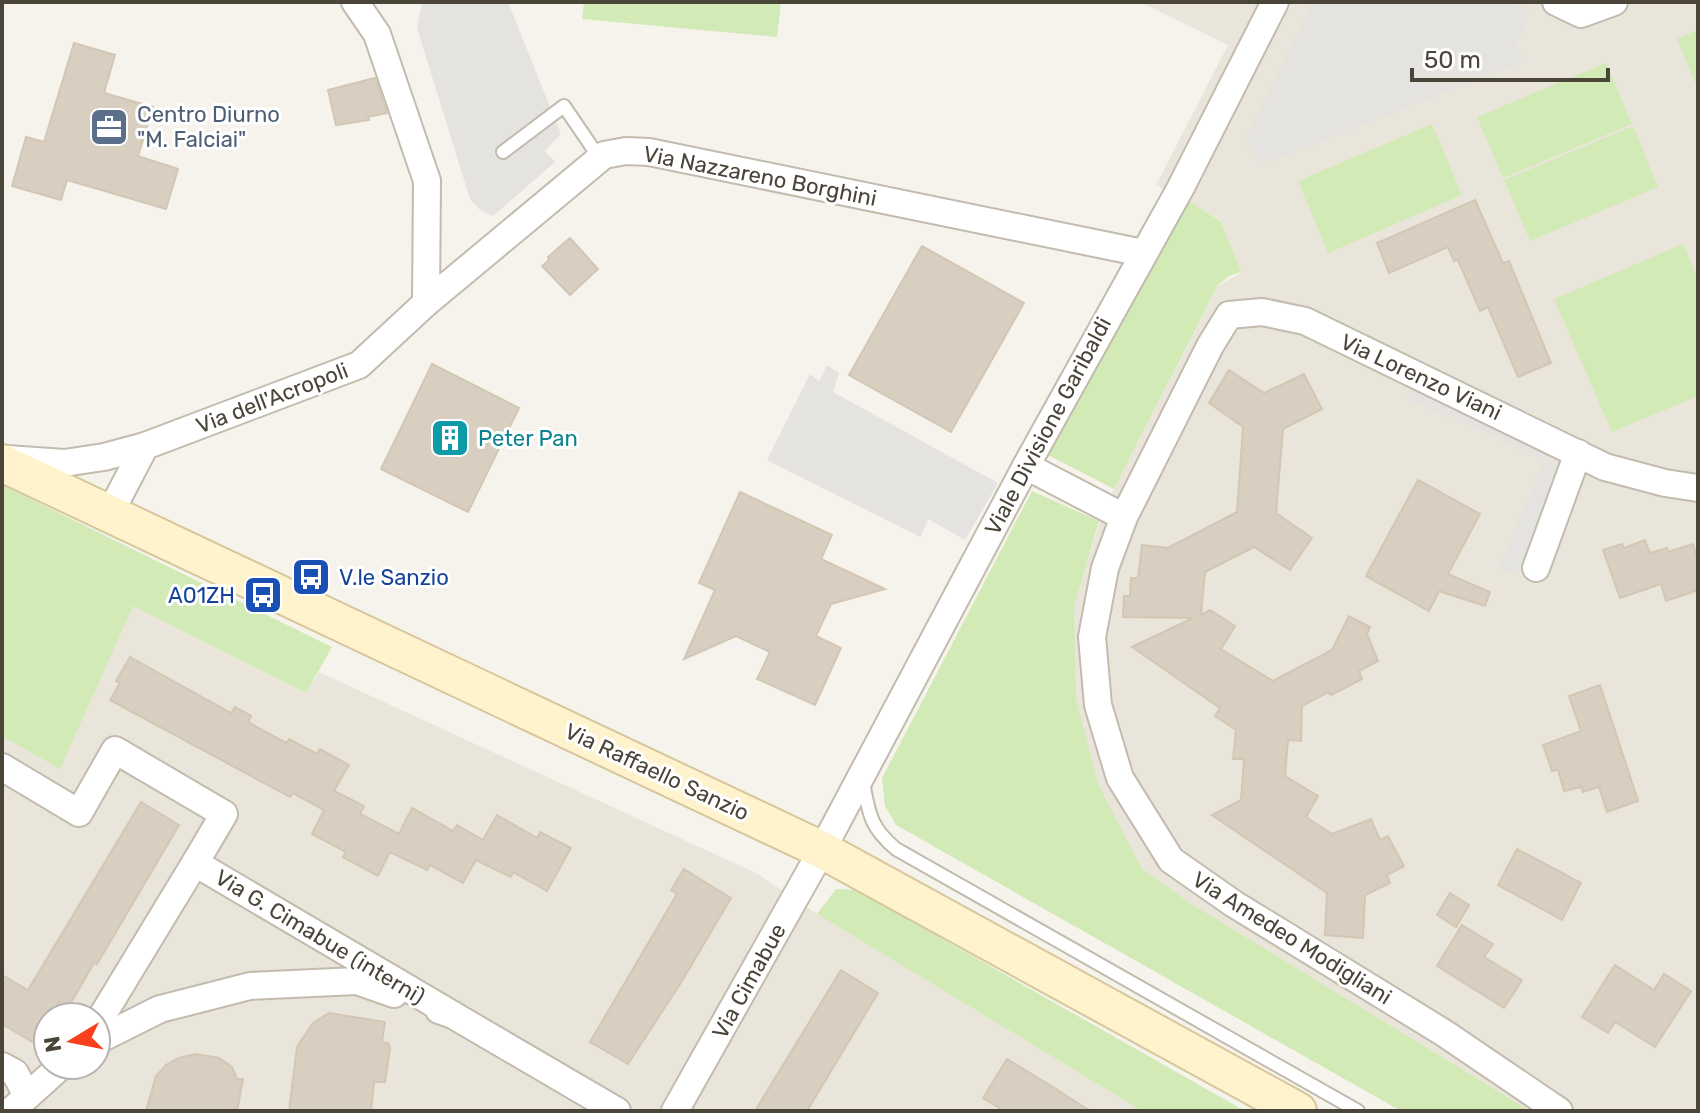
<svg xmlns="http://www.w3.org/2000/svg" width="1700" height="1113" font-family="Rubik,sans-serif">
<rect width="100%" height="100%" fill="#f6f3ec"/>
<g fill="#eae5da" fill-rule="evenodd">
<path d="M1140 2H1698V1111H1528L1189 904 1142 870 1097 785 1075 699 1074 605 1100 521 1114 489 1218 286 1241 273 1221 220 1156 185 1228 45Z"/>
<path d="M133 605 306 693 319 672 758 874 817 914 1142 1111H2V736ZM48 1017H96V1065H48Z"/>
</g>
<g fill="#d2eab5">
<path d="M584 2H781L777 37 582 19Z"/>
<path d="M1698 30V89L1677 39Z"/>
<path d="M1606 63 1632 124 1503 178 1477 117Z"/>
<path d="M1432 124 1462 195 1328 253 1298 181Z"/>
<path d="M1633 126 1658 187 1530 241 1504 180Z"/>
<path d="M1188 201 1221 221 1241 272 1229 276 1218 285 1114 489 1048 455Z"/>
<path d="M1683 244 1698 280V396L1612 432 1554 299Z"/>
<path d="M2 485 332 647 306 693 133 606 60 769 2 736Z"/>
<path d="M1032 491 1099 521 1074 607 1076 699 1098 784 1142 869 1188 902 1530 1111H1401L896 825 885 806 882 778Z"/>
<path d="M836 889 856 890 1245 1111H1142L817 914Z"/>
</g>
<g fill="#e5e3e0">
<path d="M422 2H508L561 134 545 151 555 162 493 216 480 210 470 199 417 28Z"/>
<path d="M1313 2H1511L1530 12 1516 45 1526 60 1259 166 1253 147 1243 145Z"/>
<path d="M827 365 839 373 833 392 998 483 965 540 928 519 921 537 767 460 810 374 819 381Z"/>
<path d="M1417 376 1549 438 1544 459 1571 470 1536 568 1497 572 1544 459 1407 399Z"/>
</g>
<g fill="#d8cfc1" stroke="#d3c7b4" stroke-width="2">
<path d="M74 43 115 55 104 93 153 107 138 156 178 169 166 209 67 180 61 200 12 186 26 137 44 142Z"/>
<path d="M375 78 387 113 368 117 369 120 336 125 328 90Z"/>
<path d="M1475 200 1503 263 1509 261 1551 363 1518 377 1488 307 1480 311 1458 260 1454 261 1448 247 1389 273 1377 243Z"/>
<path d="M570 238 598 269 570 295 542 266 549 260 548 257Z"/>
<path d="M922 246 1024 303 951 432 849 375Z"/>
<path d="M432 364 519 408 468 512 381 469Z"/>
<path d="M1229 370 1264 393 1304 374 1322 409 1283 429 1276 513 1312 538 1290 570 1254 547 1205 572 1201 615 1210 610 1235 626 1221 649 1273 681 1332 650 1349 616 1370 627 1367 634 1378 661 1359 671 1362 679 1331 695 1328 692 1302 706 1301 741 1288 740 1285 776 1318 796 1306 817 1332 834 1371 819 1380 840 1388 836 1404 866 1387 875 1390 883 1365 895 1363 938 1325 935 1327 893 1212 815 1241 800 1244 759H1233L1236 730 1215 716 1220 708 1132 647 1193 618 1123 617 1124 596H1130L1131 578H1138L1142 545 1168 548 1237 512 1243 427 1209 403Z"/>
<path d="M1418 480 1480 514 1448 574 1490 592 1485 606 1439 591 1429 611 1366 576Z"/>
<path d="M740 492 832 535 821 559 885 589 831 604 816 636 841 648 815 705 757 679 770 652 736 636 684 659 715 590 699 583Z"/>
<path d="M1645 540 1650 553 1667 548 1668 552 1693 544 1698 562V590L1666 601 1661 584 1620 598 1603 550 1622 544 1624 548Z"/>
<path d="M130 657 231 713 235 707 251 716 248 722 286 743 289 739 317 754 320 749 349 765 334 791 364 806 360 814 399 834 412 808 453 831 457 825 483 840 497 815 537 838 540 832 571 848 547 891 513 872 511 877 476 860 463 883 430 865 427 870 390 852 378 876 343 857 346 852 312 834 324 810 293 793 290 797 110 700 120 683 116 681Z"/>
<path d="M1600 685 1638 801 1607 812 1599 787 1583 792 1581 787 1564 791 1558 770 1552 771 1543 745 1581 731 1569 696Z"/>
<path d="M141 802 179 825 97 964 94 963 68 1008 59 1002 34 1043 2 1024V975L28 990Z"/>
<path d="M1517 849 1581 883 1562 920 1498 885Z"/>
<path d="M684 869 731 898 682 981 628 1064 590 1042 677 894 671 890Z"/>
<path d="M1450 893 1469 905 1456 927 1437 915Z"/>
<path d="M1462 925 1493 944 1484 957 1522 980 1504 1008 1437 966Z"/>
<path d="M1615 965 1654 990 1664 974 1691 991 1655 1047 1615 1022 1608 1033 1582 1017Z"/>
<path d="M841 970 878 993 807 1111H755Z"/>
<path d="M329 1013 385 1022 382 1042 388 1043 390 1048 385 1082H374L371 1111H289L297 1047 313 1023Z"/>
<path d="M196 1054 219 1058 232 1067 237 1079H243L237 1111H146L156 1076 166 1065 179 1058Z"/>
<path d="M1007 1059 1056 1089 1090 1111H1004L983 1098Z"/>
</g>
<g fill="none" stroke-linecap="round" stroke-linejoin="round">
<g stroke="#c2bbae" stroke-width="16">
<g id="service">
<path d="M503 152 564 106 600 159"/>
<path d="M863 782C869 814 870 827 896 849L1358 1111"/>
</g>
</g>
<g stroke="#c2bbae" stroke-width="30">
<g id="minor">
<path d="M1556 2 1581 14 1614 2"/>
<path d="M426 303 604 155 626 151 649 152 1143 253"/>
<path d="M7 459 64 463 104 457 145 446"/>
<path d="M1026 466 1124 517 1105 568 1092 637 1098 705 1120 778 1171 860 1234 904 1444 1033 1559 1111"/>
<path d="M110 513 145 446 359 365 426 303 427 181 377 34 355 2"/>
<path d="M1124 517 1210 346 1229 315 1262 312 1305 321 1605 467 1665 483 1698 488"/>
<path d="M1536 568 1578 453"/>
<path d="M2 767 79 813 115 750 224 814 195 863 453 1015"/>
<path d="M439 1010 453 1015 617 1111"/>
<path d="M96 1026 195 863"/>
<path d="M96 1041 160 1009 250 986 357 981 394 994"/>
<path d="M2 1066 15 1073 27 1096"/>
<path d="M11 1111 62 1065"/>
<path d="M675 1111 822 850 1026 466 1180 189 1275 2"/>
</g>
</g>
<g stroke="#d6c79b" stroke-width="40">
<path id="secondary" d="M2 463 822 850 1298 1111"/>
</g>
<use href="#service" stroke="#fff" stroke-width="12"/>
<use href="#minor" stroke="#fff" stroke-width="26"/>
<use href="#secondary" stroke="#fff3cd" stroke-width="36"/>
</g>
<defs>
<g id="office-square" transform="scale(2)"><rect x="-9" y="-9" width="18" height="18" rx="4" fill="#5c6f8a" stroke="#fff"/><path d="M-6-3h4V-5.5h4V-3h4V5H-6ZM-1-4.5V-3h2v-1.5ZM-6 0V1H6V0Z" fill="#fff"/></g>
<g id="building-square" transform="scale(2)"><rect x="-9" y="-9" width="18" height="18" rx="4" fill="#0f9aa8" stroke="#fff"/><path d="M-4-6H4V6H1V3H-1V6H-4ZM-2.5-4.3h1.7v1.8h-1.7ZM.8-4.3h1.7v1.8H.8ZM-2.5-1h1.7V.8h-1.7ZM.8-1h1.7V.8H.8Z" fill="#fff"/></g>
<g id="bus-square" transform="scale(2)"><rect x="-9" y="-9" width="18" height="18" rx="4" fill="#1a4fb4" stroke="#fff"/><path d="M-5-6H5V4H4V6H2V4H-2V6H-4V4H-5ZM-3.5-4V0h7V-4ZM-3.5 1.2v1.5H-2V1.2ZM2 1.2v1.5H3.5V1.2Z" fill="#fff"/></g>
</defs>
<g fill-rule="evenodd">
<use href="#office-square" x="109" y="127"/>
<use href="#building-square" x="450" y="438"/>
<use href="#bus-square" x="311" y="577"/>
<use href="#bus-square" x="263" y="595"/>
</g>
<g text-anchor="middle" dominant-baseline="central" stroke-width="6" stroke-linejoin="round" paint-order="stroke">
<g font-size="22" fill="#4e5e75" stroke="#fff" text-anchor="start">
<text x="137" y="114">Centro Diurno<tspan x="137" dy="25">"M. Falciai"</tspan></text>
</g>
<g font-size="22" fill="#4b4439" stroke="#fff">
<text transform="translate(760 176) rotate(11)">Via Nazzareno Borghini</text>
<text transform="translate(1421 377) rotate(25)">Via Lorenzo Viani</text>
<text transform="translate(272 398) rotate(-21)">Via dell'Acropoli</text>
<text transform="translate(1048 426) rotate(-62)">Viale Divisione Garibaldi</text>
<text transform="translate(657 772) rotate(25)">Via Raffaello Sanzio</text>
<text transform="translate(320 937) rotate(31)">Via G. Cimabue (interni)</text>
<text transform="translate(1292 938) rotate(32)">Via Amedeo Modigliani</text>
<text transform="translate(749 981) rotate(-61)">Via Cimabue</text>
</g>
<g font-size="22" fill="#0d838f" stroke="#fff" text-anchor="start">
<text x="478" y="438">Peter Pan</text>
</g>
<g font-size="22" fill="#164399" stroke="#fff" text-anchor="start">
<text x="339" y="577">V.le Sanzio</text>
<text x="235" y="595" text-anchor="end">A01ZH</text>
</g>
</g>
<rect width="1700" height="1113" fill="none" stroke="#4b4439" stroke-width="8"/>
<g transform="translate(72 1041) rotate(260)"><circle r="38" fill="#ffffff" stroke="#b7b4b0" stroke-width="2"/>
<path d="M0-6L14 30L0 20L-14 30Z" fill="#fc3f1d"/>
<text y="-12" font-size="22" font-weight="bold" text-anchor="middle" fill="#4b4439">N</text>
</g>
<path d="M1412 68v12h196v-12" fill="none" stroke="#4b4439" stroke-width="4"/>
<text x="1424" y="68" font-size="24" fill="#4b4439" stroke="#ffffff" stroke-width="6" paint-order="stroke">50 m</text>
</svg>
